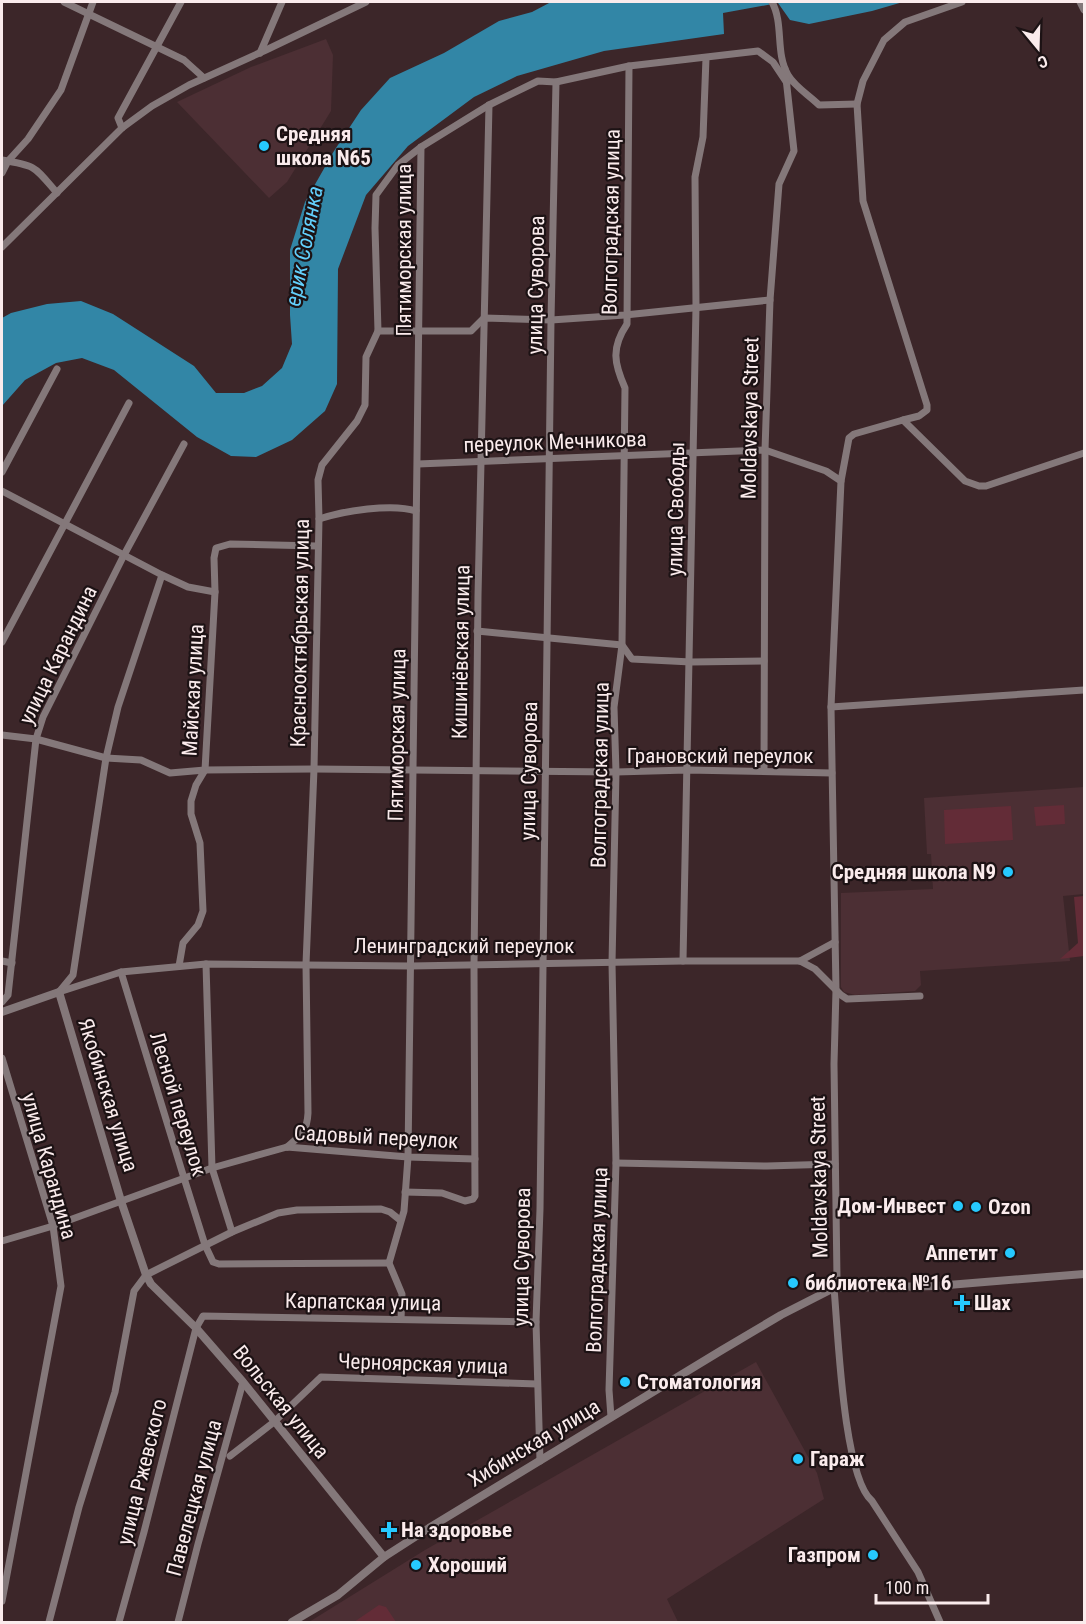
<svg xmlns="http://www.w3.org/2000/svg" width="1086" height="1624" font-family="'Roboto Condensed',sans-serif">
<rect width="100%" height="100%" fill="#3c2629"/>
<g fill="#4c2f34">
<path d="M326 39 333 55 331 111 287 182 269 198 177 102 251 67Z"/>
<path d="M1084 787V894L1063 896 1070 961 920 971 921 985 915 991 855 995 844 992 841 987V893L933 889 931 854H927L924 798Z"/>
<path d="M756 1362 817 1473 824 1499 667 1599 678 1622H309L425 1550Z"/>
</g>
<g fill="#632c37">
<path d="M1064 805 1065 824 1036 826 1034 807Z"/>
<path d="M1011 806 1013 840 945 844 944 810Z"/>
<path d="M1084 896V956L1060 959 1078 943 1074 897Z"/>
<path d="M379 1605 386 1607 396 1622H354Z"/>
</g>
<path fill="#3286a6" d="M551 2H903L872 11 809 24 790 20 778 3 723 13 724 34 604 51 517 76 474 97 408 146 366 195 338 269 337 384 325 411 292 440 256 457 231 456 197 437 114 370 82 358 56 363 25 380 2 406V318L11 313 47 304 81 301 113 314 194 366 216 393H244L262 386 282 368 292 344 290 315V250L305 202 334 151 361 110 390 78 444 53 499 21 532 12Z"/>
<g fill="none" stroke-linecap="round" stroke-linejoin="round">
<g stroke="#84787a" stroke-width="7">
<path d="M64 2 184 60 204 78"/>
<path d="M772 2C784 24 775 53 788 75 795 87 809 95 819 105L857 104"/>
<path d="M1080 2 1084 10"/>
<path d="M260 53 282 2"/>
<path d="M122 128 118 118 181 2"/>
<path d="M2 160C37 166 34 166 57 193"/>
<path d="M2 173 8 161 28 139 61 90 93 2"/>
<path d="M2 247 122 128 152 106 189 85 266 50 366 2"/>
<path d="M378 331H471L484 318 551 320 625 315 770 300"/>
<path d="M903 420 919 416 927 410V405L863 201 857 104 863 81 884 40 905 22 962 2"/>
<path d="M418 464 765 450 826 471 841 481 831 707 836 990 834 1064 837 1278 834 1288C838 1331 843 1476 872 1501L918 1572 940 1622"/>
<path d="M2 472 57 369"/>
<path d="M841 481 849 438 854 434 903 420 965 481 979 486H986L1084 453"/>
<path d="M2 491 162 575 188 587 215 592"/>
<path d="M319 519C343 511 392 503 416 511"/>
<path d="M477 631 622 645 632 659 691 662 764 661"/>
<path d="M2 642 129 403"/>
<path d="M831 707 1084 690"/>
<path d="M2 735 36 739 106 758 141 760 170 773 205 770 314 769 616 772 687 770 832 773"/>
<path d="M764 771 765 450 770 300 779 184 794 151 785 69"/>
<path d="M2 961 12 963"/>
<path d="M683 961 696 307 695 177 703 137 706 58"/>
<path d="M800 961 835 942"/>
<path d="M206 964 212 1168 232 1232"/>
<path d="M179 966 183 943 198 925 203 911 200 843 191 814V801L196 785 205 770 215 592 214 558 216 548 230 544 317 546"/>
<path d="M121 972 184 1178 205 1245 213 1262 219 1264 389 1263"/>
<path d="M59 992 121 972 206 964 411 966 683 961H800L815 969 841 995 847 999 920 996"/>
<path d="M59 992 73 975 106 758 118 707 162 575"/>
<path d="M2 1002 8 995 36 739 43 717 124 555 184 444"/>
<path d="M2 1058 53 1226 61 1286 2 1601"/>
<path d="M287 1147C301 1135 307 1132 308 1113L306 964 314 769 319 519 318 480 322 465 357 421 365 405 366 357 378 331 375 228 376 195 398 165 421 147 489 105 538 81 556 82 629 66 758 51 773 62 787 83"/>
<path d="M616 1163 767 1166 835 1164"/>
<path d="M405 1192 442 1193 465 1201 473 1199 475 1196 474 965 478 596 489 105"/>
<path d="M2 1241 53 1226 212 1168 287 1147 408 1157 475 1159"/>
<path d="M401 1319 402 1294 389 1263 404 1211 408 1157 421 147"/>
<path d="M611 1417 609 1390 616 1163 612 963 616 772 614 707 622 645 625 388C614 363 611 348 627 324L629 66"/>
<path d="M230 1456 274 1422 321 1377 537 1384"/>
<path d="M540 1461 536 1322 540 1209 551 320 556 82"/>
<path d="M49 1622 79 1507 115 1392 134 1291 146 1275 232 1232 278 1213 297 1210 381 1209 390 1212 400 1220"/>
<path d="M119 1622 144 1532 196 1328 203 1316 536 1322"/>
<path d="M178 1622 198 1544 243 1382"/>
</g>
<g stroke="#84787a" stroke-width="8">
<path d="M2 1012 59 992 121 1201 146 1275 151 1284 196 1328 243 1382 384 1557"/>
<path d="M292 1622 338 1595 384 1557 429 1528 722 1350 781 1315 834 1288 936 1286 1084 1274"/>
</g>
</g>
<g fill="#26c9fe" stroke="#1c1214" stroke-width="2">
<circle cx="264" cy="146" r="6"/>
<circle cx="1008" cy="872" r="6"/>
<circle cx="958" cy="1206" r="6"/>
<circle cx="976" cy="1207" r="6"/>
<circle cx="1010" cy="1253" r="6"/>
<circle cx="793" cy="1283" r="6"/>
<path d="M959 1294h6v6h6v6h-6v6h-6v-6h-6v-6h6z"/>
<circle cx="625" cy="1382" r="6"/>
<circle cx="798" cy="1459" r="6"/>
<path d="M386 1521h6v6h6v6h-6v6h-6v-6h-6v-6h6z"/>
<circle cx="873" cy="1555" r="6"/>
<circle cx="416" cy="1565" r="6"/>
</g>
<g text-anchor="middle" dominant-baseline="central" stroke-width="4.5" stroke-linejoin="round" paint-order="stroke">
<g font-size="21" font-weight="bold" fill="#faebec" stroke="#1c1214" text-anchor="start">
<text x="276" y="134">Средняя<tspan x="276" dy="24">школа N65</tspan></text>
<text x="996" y="872" text-anchor="end">Средняя школа N9</text>
<text x="946" y="1206" text-anchor="end">Дом-Инвест</text>
<text x="988" y="1207">Ozon</text>
<text x="998" y="1253" text-anchor="end">Аппетит</text>
<text x="805" y="1283">библиотека №16</text>
<text x="974" y="1303">Шах</text>
<text x="637" y="1382">Стоматология</text>
<text x="810" y="1459">Гараж</text>
<text x="401" y="1530">На здоровье</text>
<text x="861" y="1555" text-anchor="end">Газпром</text>
<text x="428" y="1565">Хороший</text>
</g>
<g font-size="21" fill="#faebec" stroke="#1c1214">
<text transform="translate(611 222) rotate(-89)">Волгоградская улица</text>
<text transform="translate(404 250) rotate(-90)">Пятиморская улица</text>
<text transform="translate(536 285) rotate(-89)">улица Суворова</text>
<text transform="translate(750 418) rotate(-89)">Moldavskaya Street</text>
<text transform="translate(555 442) rotate(-2)">переулок Мечникова</text>
<text transform="translate(676 509) rotate(-89)">улица Свободы</text>
<text transform="translate(300 633) rotate(-89)">Краснооктябрьская улица</text>
<text transform="translate(461 652) rotate(-89)">Кишинёвская улица</text>
<text transform="translate(58 655) rotate(-64)">улица Карандина</text>
<text transform="translate(193 690) rotate(-87)">Майская улица</text>
<text transform="translate(397 735) rotate(-89)">Пятиморская улица</text>
<text x="720" y="756">Грановский переулок</text>
<text transform="translate(529 771) rotate(-89)">улица Суворова</text>
<text transform="translate(600 775) rotate(-89)">Волгоградская улица</text>
<text x="464" y="946">Ленинградский переулок</text>
<text transform="translate(108 1095) rotate(73)">Якобинская улица</text>
<text transform="translate(178 1104) rotate(73)">Лесной переулок</text>
<text transform="translate(376 1137) rotate(3)">Садовый переулок</text>
<text transform="translate(49 1166) rotate(74)">улица Карандина</text>
<text transform="translate(819 1177) rotate(-91)">Moldavskaya Street</text>
<text transform="translate(522 1257) rotate(-89)">улица Суворова</text>
<text transform="translate(597 1260) rotate(-88)">Волгоградская улица</text>
<text transform="translate(363 1302) rotate(1)">Карпатская улица</text>
<text transform="translate(423 1364) rotate(2)">Черноярская улица</text>
<text transform="translate(281 1402) rotate(51)">Вольская улица</text>
<text transform="translate(534 1443) rotate(-31)">Хибинская улица</text>
<text transform="translate(142 1472) rotate(-76)">улица Ржевского</text>
<text transform="translate(194 1498) rotate(-75)">Павелецкая улица</text>
</g>
<g font-size="22" font-style="italic" fill="#63d0fc" stroke="#1c1214">
<text transform="translate(304 246) rotate(-79)">ерик Солянка</text>
</g>
</g>
<rect width="1086" height="1624" fill="none" stroke="#faebec" stroke-width="6"/>
<g transform="translate(1038 48) rotate(161)" stroke="#1c1214" stroke-width="4.5" paint-order="stroke">
<path d="M0-4.5L10 22L0 15L-10 22Z" fill="#faebec"/>
<text y="-9" font-size="16" font-weight="bold" text-anchor="middle" fill="#faebec">С</text>
</g>
<path d="M876 1594v9h112v-9" fill="none" stroke="#faebec" stroke-width="3"/>
<text x="885" y="1594" font-size="18" fill="#faebec" stroke="#1c1214" stroke-width="4.5" paint-order="stroke">100 m</text>
</svg>
